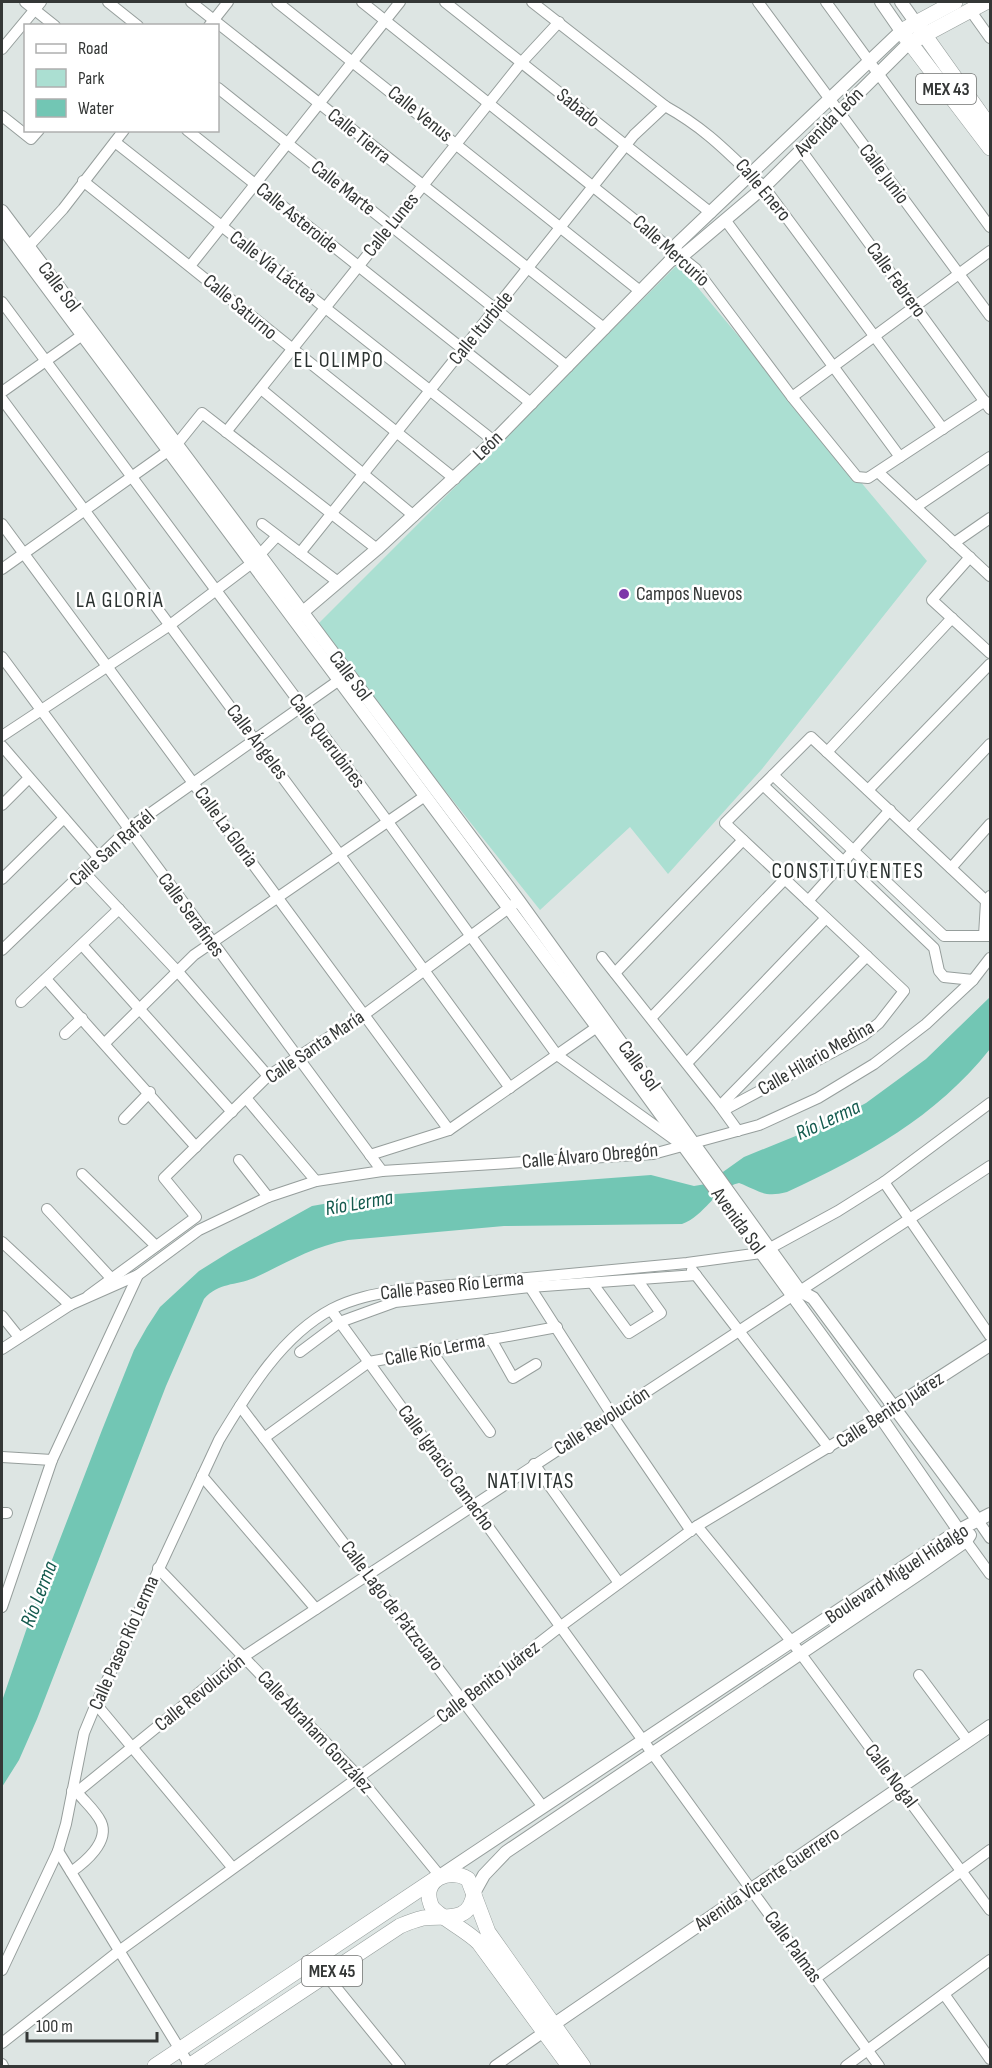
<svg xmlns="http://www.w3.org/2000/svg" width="992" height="2068" font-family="'Sofia Sans Condensed',sans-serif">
<rect width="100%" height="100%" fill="#dde5e3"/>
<path fill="#abdfd2" d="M678 264 927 561 762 769 668 874 630 827 540 910 315 627Z"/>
<path fill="#72c6b4" d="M990 997V1049C936 1117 865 1156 787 1192 764 1198 760 1191 739 1183 714 1189 705 1216 682 1224L504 1226 348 1240C311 1247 287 1263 254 1278 235 1286 219 1282 204 1299L166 1386 37 1719 19 1760 2 1787V1701L35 1604 102 1430 134 1350 147 1327 160 1307 199 1271 231 1251 312 1206 369 1196 651 1175 694 1186 706 1184 744 1157 830 1122 866 1103 926 1059Z"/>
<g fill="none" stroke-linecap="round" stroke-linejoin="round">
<g stroke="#969e9c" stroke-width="12">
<g id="minor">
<path d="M25 2 55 26"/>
<path d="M108 2 138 26"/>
<path d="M191 2 605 329"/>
<path d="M277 2 640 291"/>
<path d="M362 2 696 269 792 397 857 477 868 478 985 401"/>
<path d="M445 2 711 213"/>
<path d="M532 2 665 106C708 130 729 154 764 187L943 429"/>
<path d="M758 2 990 316"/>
<path d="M826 2 990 227"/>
<path d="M970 10 990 38"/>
<path d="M209 26 228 2"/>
<path d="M2 49 41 2"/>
<path d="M218 88 568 367"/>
<path d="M2 116 31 139 39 130"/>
<path d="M187 130 532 404"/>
<path d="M115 142 494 441"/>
<path d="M801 150 990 409"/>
<path d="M83 181 455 479"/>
<path d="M726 221 900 457"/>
<path d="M28 247 63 209 124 130"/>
<path d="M190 266 400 2"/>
<path d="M2 302 388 822 557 1055 679 1143"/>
<path d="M261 389 414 516"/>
<path d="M2 392 88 331"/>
<path d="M792 397 990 251"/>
<path d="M2 399 340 855 510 1088"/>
<path d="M226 432 521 63 559 22"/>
<path d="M177 444 202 413 377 549"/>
<path d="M878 472 990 576"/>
<path d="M916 507 990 457"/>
<path d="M2 524 449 1130"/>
<path d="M262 524 338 582"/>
<path d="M954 543 990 518"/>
<path d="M300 553 634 135 665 106"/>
<path d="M970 557 932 600 990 653"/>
<path d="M2 569 168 451"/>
<path d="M2 657 382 1171"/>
<path d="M2 736 170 625 252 563 277 536"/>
<path d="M2 746 98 857"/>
<path d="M827 752 952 618"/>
<path d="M773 775 944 936H990"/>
<path d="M763 785 934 948 939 971 944 977 973 980"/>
<path d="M868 790 990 664"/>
<path d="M2 805 29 778"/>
<path d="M910 829 990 744"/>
<path d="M951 868 990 824"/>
<path d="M84 872 179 973 268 1076"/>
<path d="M2 879 64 818"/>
<path d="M808 901 890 810"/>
<path d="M984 936 986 901 990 896"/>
<path d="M82 945 232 1112"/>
<path d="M2 950 128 829 345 676"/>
<path d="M602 957 720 1106 738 1131"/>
<path d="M615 973 743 840"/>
<path d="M46 979 196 1147"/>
<path d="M21 1002 119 909"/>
<path d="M651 1018 785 879"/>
<path d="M65 1034 82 1018"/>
<path d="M105 1043 194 955 425 796"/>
<path d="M687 1063 826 918"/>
<path d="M246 1098 316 1181"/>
<path d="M720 1106 867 956"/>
<path d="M724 1110 863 1036 879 1023 904 991 725 823 811 737 986 901"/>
<path d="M124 1119 150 1092"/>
<path d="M370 1155 449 1130 597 1027"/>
<path d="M239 1160 268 1197"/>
<path d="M82 1174 156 1246"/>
<path d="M884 1182 990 1336"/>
<path d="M47 1209 111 1278"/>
<path d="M2 1242 70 1305"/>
<path d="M692 1270 829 1448"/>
<path d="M593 1284 629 1333 661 1313 638 1281"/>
<path d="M530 1287 612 1415 691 1531"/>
<path d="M88 1296 196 1217 164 1178 268 1076 365 1014 514 904"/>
<path d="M331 1310 879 2066"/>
<path d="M2 1316 18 1336"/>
<path d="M491 1339 513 1378 536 1364"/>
<path d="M2 1349 70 1305 138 1275"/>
<path d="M431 1351 490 1432"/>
<path d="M300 1352 340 1322 395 1302 530 1287 696 1275"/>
<path d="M240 1406 543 1807"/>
<path d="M264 1438 369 1362 557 1327"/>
<path d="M2 1457 52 1460"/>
<path d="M534 1464 619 1583"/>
<path d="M202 1476 316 1609"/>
<path d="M2 1513H7"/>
<path d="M979 1522 990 1538"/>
<path d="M697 1526 792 1642 990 1910"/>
<path d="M966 1541 990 1574"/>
<path d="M158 1568 359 1777 440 1876"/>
<path d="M2 1607 52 1460 138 1275 199 1230 268 1197 316 1181 382 1171 653 1154 759 1125 818 1098 874 1064 926 1024 973 980 990 958"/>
<path d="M919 1675 968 1741"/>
<path d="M96 1704 232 1867"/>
<path d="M77 1792 243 1657 990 1166"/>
<path d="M58 1851 190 2066"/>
<path d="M71 1872C84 1863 110 1842 101 1822 96 1811 84 1801 77 1792L72 1791"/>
<path d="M2 1970 58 1851 66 1824 84 1733 96 1704 219 1440C248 1392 281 1336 332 1309 353 1298 376 1294 398 1290L687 1263 761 1253 838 1211 884 1182 990 1103"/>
<path d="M326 1975 400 2066"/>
<path d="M816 1978 990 1850"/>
<path d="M944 1994 990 2059"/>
<path d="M2 2043 119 1951 464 1701 561 1626 697 1526 880 1416"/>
<path d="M2 2064 3 2066"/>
<path d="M495 2066 544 2032"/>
<path d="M846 2066 990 1960"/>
</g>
</g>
<g stroke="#969e9c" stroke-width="14">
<g id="tertiary">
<path d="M901 2 916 23"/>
<path d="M2 211 519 901 800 1291 813 1298 979 1522"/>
<path d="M2 227 597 1027 880 1416 966 1541"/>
<path d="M670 261 677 244 901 31 881 2"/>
<path d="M297 617 377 549 494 441 670 261 686 253 764 187 910 42"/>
<path d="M880 1416 990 1345"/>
<path d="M441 1875 959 1530 990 1514"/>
<path d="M474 1893 484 1875 506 1852 923 1571 966 1541 970 1535"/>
<path d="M547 2029 990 1726"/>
</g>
</g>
<g stroke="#969e9c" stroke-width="16">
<g id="primary">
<path d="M955 2 901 31 990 148"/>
<path d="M916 23 990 127"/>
<path d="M917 39 986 2"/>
<path d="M155 2066 435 1879"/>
<path d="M189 2066 400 1926C407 1923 415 1920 423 1918 445 1915 470 1924 474 1893"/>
<path d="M569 2066 479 1943C467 1930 435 1915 431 1905 421 1880 449 1867 468 1879L488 1932 583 2066"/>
</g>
</g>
<use href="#minor" stroke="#fff" stroke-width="10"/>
<use href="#tertiary" stroke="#fff" stroke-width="12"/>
<use href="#primary" stroke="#fff" stroke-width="15"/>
</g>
<circle fill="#7d36a9" stroke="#fff" stroke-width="2" cx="624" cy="594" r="6"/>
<g text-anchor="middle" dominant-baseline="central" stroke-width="5" stroke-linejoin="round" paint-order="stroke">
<g fill="#fff" stroke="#717372" stroke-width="1.5">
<rect x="916" y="74" width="60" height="30" rx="4.5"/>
<rect x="302" y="1956" width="60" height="30" rx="4.5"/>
</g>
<g font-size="18" font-weight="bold" fill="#343736">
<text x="946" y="89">MEX 43</text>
<text x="332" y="1971">MEX 45</text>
</g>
<g font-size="20" fill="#343736" stroke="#fff">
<text transform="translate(578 108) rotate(39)">Sabado</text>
<text transform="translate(420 114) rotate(39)">Calle Venus</text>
<text transform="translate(829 122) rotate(-45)">Avenida León</text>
<text transform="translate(359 136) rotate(39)">Calle Tierra</text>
<text transform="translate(884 174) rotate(53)">Calle Junio</text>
<text transform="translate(343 188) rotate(38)">Calle Marte</text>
<text transform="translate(763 190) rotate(50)">Calle Enero</text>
<text transform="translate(297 218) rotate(39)">Calle Asteroide</text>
<text transform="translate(391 225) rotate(-51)">Calle Lunes</text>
<text transform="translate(671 251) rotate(42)">Calle Mercurio</text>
<text transform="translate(273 267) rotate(38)">Calle Vía Láctea</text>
<text transform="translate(896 280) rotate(54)">Calle Febrero</text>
<text transform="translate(59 287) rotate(53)">Calle Sol</text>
<text transform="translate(240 307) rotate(40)">Calle Saturno</text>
<text transform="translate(481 328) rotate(-51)">Calle Iturbide</text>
<text transform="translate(488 446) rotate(-44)">León</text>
<text transform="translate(350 676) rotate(53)">Calle Sol</text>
<text transform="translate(327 741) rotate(53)">Calle Querubines</text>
<text transform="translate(257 742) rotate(53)">Calle Ángeles</text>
<text transform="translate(226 827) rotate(54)">Calle La Gloria</text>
<text transform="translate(112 848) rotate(-41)">Calle San Rafaél</text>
<text transform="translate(191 915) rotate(54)">Calle Serafines</text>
<text transform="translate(315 1047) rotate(-34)">Calle Santa María</text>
<text transform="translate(816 1058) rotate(-30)">Calle Hilario Medina</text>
<text transform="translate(639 1066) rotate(54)">Calle Sol</text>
<text transform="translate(590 1156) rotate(-5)">Calle Álvaro Obregón</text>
<text transform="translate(738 1221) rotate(54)">Avenida Sol</text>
<text transform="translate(452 1286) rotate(-6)">Calle Paseo Río Lerma</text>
<text transform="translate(435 1350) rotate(-11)">Calle Río Lerma</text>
<text transform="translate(890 1410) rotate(-33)">Calle Benito Juárez</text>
<text transform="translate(602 1421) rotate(-33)">Calle Revolución</text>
<text transform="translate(446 1468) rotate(54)">Calle Ignacio Camacho</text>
<text transform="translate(897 1574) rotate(-33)">Boulevard Miguel Hidalgo</text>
<text transform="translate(392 1606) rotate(53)">Calle Lago de Pátzcuaro</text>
<text transform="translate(124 1643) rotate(-66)">Calle Paseo Río Lerma</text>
<text transform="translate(488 1682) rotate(-37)">Calle Benito Juárez</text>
<text transform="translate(200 1693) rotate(-39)">Calle Revolución</text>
<text transform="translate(315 1732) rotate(47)">Calle Abraham González</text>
<text transform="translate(891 1776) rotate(53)">Calle Nogal</text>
<text transform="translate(767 1879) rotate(-34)">Avenida Vicente Guerrero</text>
<text transform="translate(793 1947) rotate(54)">Calle Palmas</text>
</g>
<g font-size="20" fill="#343736" stroke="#fff" text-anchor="start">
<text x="636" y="594">Campos Nuevos</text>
</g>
<g font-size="21" font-style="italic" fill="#145a4e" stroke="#fff">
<text transform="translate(828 1120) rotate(-25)">Río Lerma</text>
<text transform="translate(359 1203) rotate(-10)">Río Lerma</text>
<text transform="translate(39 1594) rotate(-69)">Río Lerma</text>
</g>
<g font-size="22" letter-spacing="1.5" fill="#2b3230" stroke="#fff">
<text x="339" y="360">EL OLIMPO</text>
<text x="120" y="600">LA GLORIA</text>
<text x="848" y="871">CONSTITUYENTES</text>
<text x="531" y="1481">NATIVITAS</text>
</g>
</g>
<rect width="992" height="2068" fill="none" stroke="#343736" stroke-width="6"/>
<rect x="24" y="24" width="195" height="108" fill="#ffffff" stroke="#aeafaf" stroke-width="1.5"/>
<rect x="36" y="44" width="30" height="9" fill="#ffffff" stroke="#aeafaf" stroke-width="1.5"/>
<text x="78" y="54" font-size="18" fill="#343736">Road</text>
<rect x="36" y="69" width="30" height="18" fill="#abdfd2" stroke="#aeafaf" stroke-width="1.5"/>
<text x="78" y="84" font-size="18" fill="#343736">Park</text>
<rect x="36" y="99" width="30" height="18" fill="#72c6b4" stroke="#aeafaf" stroke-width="1.5"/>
<text x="78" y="114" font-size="18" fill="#343736">Water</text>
<path d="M27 2032v9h130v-9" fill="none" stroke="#343736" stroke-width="3"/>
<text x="36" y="2032" font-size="18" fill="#343736" stroke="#ffffff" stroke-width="4.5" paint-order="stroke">100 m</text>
</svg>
